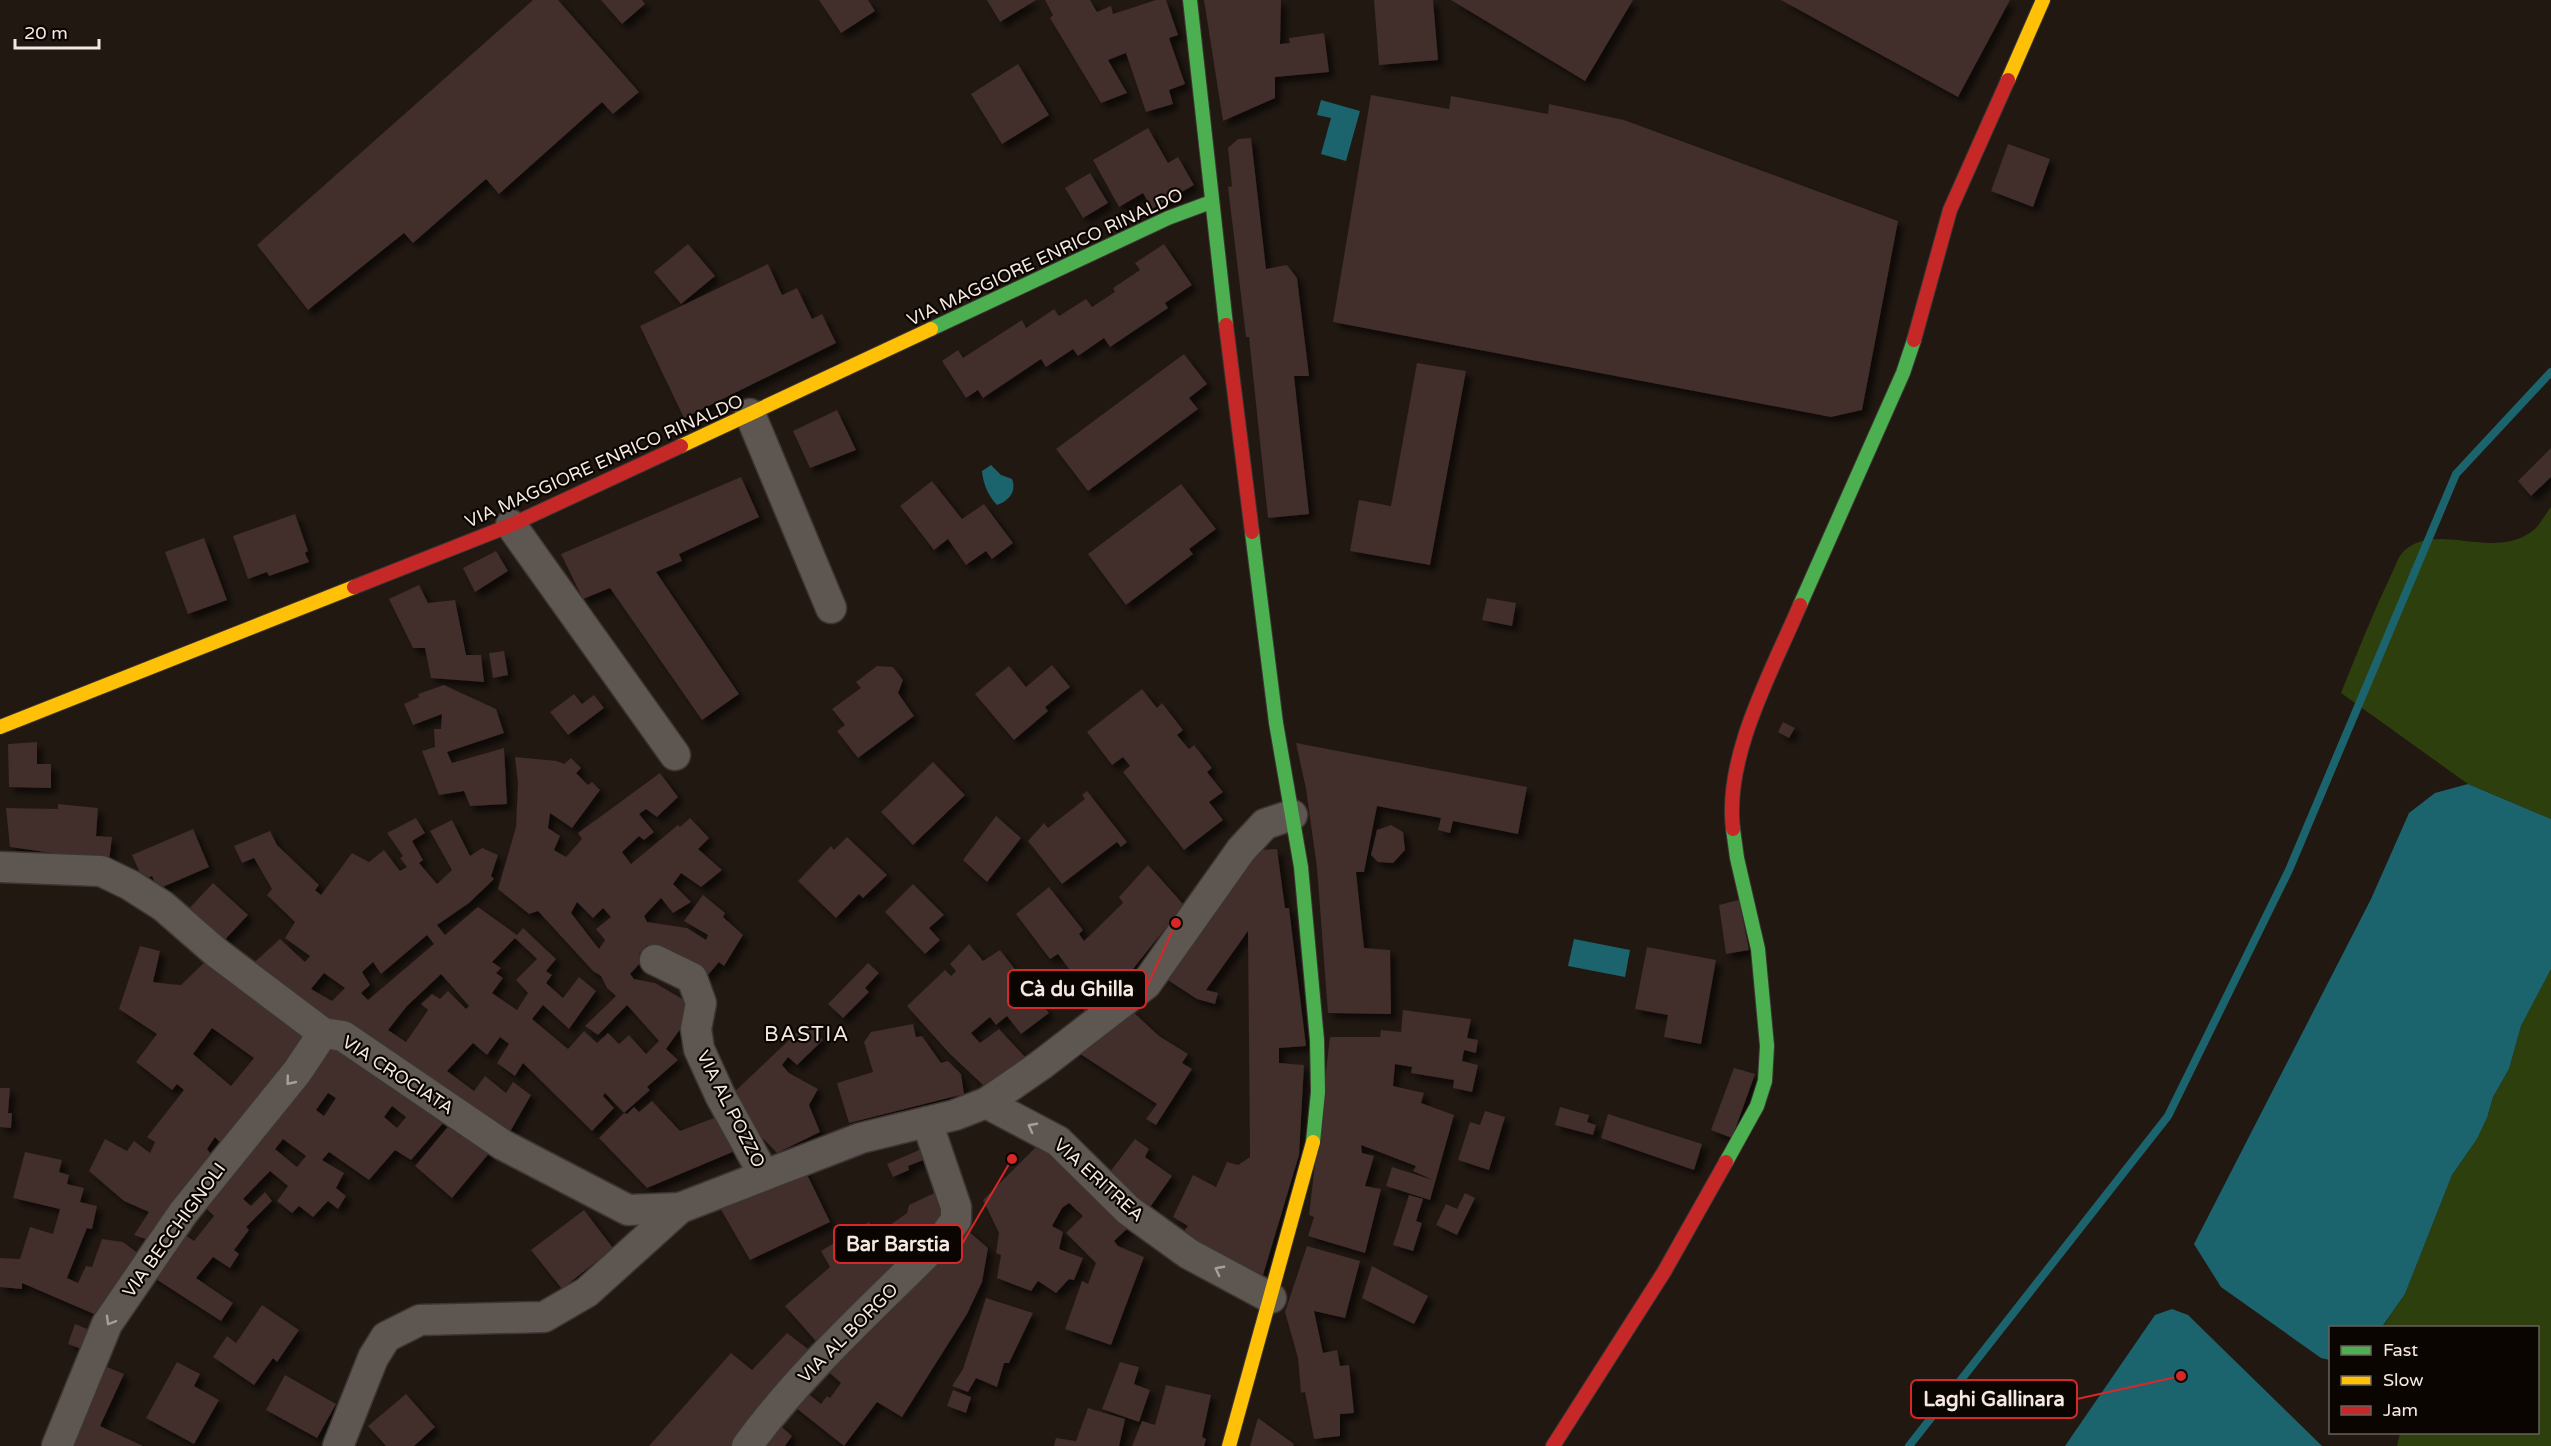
<svg xmlns="http://www.w3.org/2000/svg" width="2551" height="1446" font-family="'Varela Round',sans-serif">
<defs>
<filter id="shadow"><feDropShadow dx="5.5" dy="5.5" stdDeviation="3" flood-color="#0009"/></filter>
</defs>
<rect width="100%" height="100%" fill="#211812"/>
<g fill="#2c3f0d">
<path d="M2551 507V819L2468 784 2341 693C2357 653 2373 613 2391 575 2395 568 2398 556 2404 551 2437 520 2495 563 2535 529 2541 523 2546 513 2551 507Z"/>
<path d="M2551 969V1446H2397L2400 1433 2538 1432V1328H2382L2405 1294 2452 1175 2477 1139 2487 1118 2493 1097 2509 1069 2521 1026Z"/>
</g>
<g fill="#1c646d">
<path d="M1321 100 1360 111 1346 161 1321 154 1331 118 1317 115Z"/>
<path d="M991 465 1001 475 1012 479C1017 491 1009 501 997 505 988 496 983 483 982 471Z"/>
<path d="M2468 784 2551 819V969L2521 1026 2509 1069 2493 1097 2487 1118 2477 1139 2452 1175 2405 1294 2382 1327 2330 1328V1360L2321 1358 2221 1287 2194 1244 2371 899 2409 813 2435 793Z"/>
<path d="M1574 939 1630 950 1625 977 1568 966Z"/>
<path d="M2172 1309 2188 1315 2322 1446H2065L2155 1315Z"/>
</g>
<g fill="none" stroke-linecap="round" stroke-linejoin="round">
<path stroke="#1c646d" stroke-width="8" d="M1909 1446 2168 1116 2289 870 2456 474 2551 372"/>
</g>
<g fill="#422d2a" fill-rule="evenodd" filter="url(#shadow)">
<path d="M533 0H558L639 92 613 114 602 102 499 194 486 179 413 243 404 233 308 310 257 245Z"/>
<path d="M601 0H642L645 4 622 24Z"/>
<path d="M819 0H868L875 11 841 33Z"/>
<path d="M987 0H1036L1000 22Z"/>
<path d="M1045 0H1090L1097 12 1111 6 1113 14 1156 0H1166L1178 35 1169 38 1185 84 1169 90 1173 104 1146 112 1126 53 1108 60 1127 93 1101 103 1050 18 1053 15Z"/>
<path d="M1204 0H1281L1280 44 1290 43 1289 38 1324 33 1329 72 1275 77V98L1223 121Z"/>
<path d="M1374 0H1433L1438 60 1379 65Z"/>
<path d="M1451 0H1633L1585 81Z"/>
<path d="M1781 0H2010L1958 97Z"/>
<path d="M1018 64 1049 115 1002 144 971 94Z"/>
<path d="M1371 95 1449 109 1451 96 1548 114 1549 104 1624 120 1898 221 1862 410 1831 417 1333 322Z"/>
<path d="M1148 128 1168 163 1178 157 1194 185 1152 209 1143 193 1119 207 1093 160Z"/>
<path d="M1251 138 1266 269 1287 265 1297 278 1309 376H1294L1309 514 1268 518 1249 337H1246L1228 187 1232 186 1228 148 1238 139Z"/>
<path d="M2008 144 2050 159 2033 207 1991 191Z"/>
<path d="M1090 173 1108 203 1083 218 1065 188Z"/>
<path d="M688 244 715 276 681 304 654 272Z"/>
<path d="M1164 244 1192 285 1165 303 1168 308 1110 347 1104 338 1078 356 1073 349 1046 367 1041 359 983 398 978 390 966 398 942 361 958 350 963 358 1022 320 1026 328 1054 309 1059 316 1086 299 1092 307 1115 292 1113 288 1140 270 1135 263Z"/>
<path d="M768 264 782 295 797 288 812 319 822 314 836 343 684 418 640 326Z"/>
<path d="M1184 354 1207 384 1189 398 1198 409 1088 491 1056 449Z"/>
<path d="M1417 363 1466 371 1430 565 1350 551 1359 500 1391 506Z"/>
<path d="M837 410 856 450 810 468 793 431Z"/>
<path d="M2551 448V477L2531 496 2518 481Z"/>
<path d="M741 477 759 517 679 554 682 561 656 572 739 694 702 720 610 588 583 599 561 554Z"/>
<path d="M932 481 962 519 984 504 1013 543 992 559 986 551 966 565 948 539 934 550 900 506Z"/>
<path d="M1181 484 1216 529 1189 549 1193 554 1126 605 1088 554Z"/>
<path d="M295 514 308 551 305 553 309 562 269 576 267 572 248 579 233 536Z"/>
<path d="M204 538 227 600 188 614 165 552Z"/>
<path d="M496 551 508 571 475 592 463 568Z"/>
<path d="M419 585 428 603 455 600 466 655H481L484 682 431 678 425 648H413L389 599Z"/>
<path d="M1487 598 1516 603 1512 626 1482 620Z"/>
<path d="M504 651 508 675 493 678 489 653Z"/>
<path d="M1052 665 1070 687 1045 707 1048 711 1014 740 975 694 1009 666 1026 687Z"/>
<path d="M877 666 893 667 903 680 898 693 914 716 858 758 837 731 845 725 832 709 861 688 856 682Z"/>
<path d="M444 685 496 709 504 733 447 752 452 763 504 748 507 804 470 806 464 791 439 795 422 751 435 747 434 729H441L442 714 413 725 404 704 419 697 418 694Z"/>
<path d="M1142 689 1157 708 1162 703 1183 730 1177 735 1189 749 1194 745 1212 768 1207 772 1223 792 1209 802 1223 820 1184 850 1123 772 1130 766 1123 757 1112 765 1087 732Z"/>
<path d="M574 694 582 704 594 695 604 708 568 735 550 712Z"/>
<path d="M1783 722 1795 728 1789 738 1778 732Z"/>
<path d="M37 742V764H51V788L9 787 8 744Z"/>
<path d="M1296 743 1527 787 1518 834 1453 821 1450 833 1438 830 1441 818 1377 806 1364 872H1356L1364 948 1390 950 1391 1014 1328 1013 1317 868 1306 789Z"/>
<path d="M515 757 557 761 564 764 571 758 581 768 576 773 588 785 592 782 600 790 572 828 550 813 548 828 560 836 554 850 566 857 582 839 578 833 660 773 678 797 657 817 646 809 639 814 654 832 644 840 639 836 622 852 631 864 678 825 680 827 690 818 709 838 698 849 722 870 701 887 681 873 673 884 691 902 673 913 661 898 644 916 647 922 687 928 706 940 708 935 684 921 703 895 725 913 723 917 743 935 724 966 719 962 707 976 647 945 639 954 643 960 630 974 634 979 655 983 696 1007 666 1049 678 1060 647 1087 650 1090 624 1113 605 1093 603 1096 614 1108 592 1131 523 1063 515 1076 497 1063 509 1044 500 1037 487 1055 473 1043 447 1071 474 1091 485 1076 506 1093 513 1082 531 1095 507 1137 248 968 280 939 305 962 310 956 285 938 295 922 267 895 272 889 254 858 242 863 234 846 270 831 277 845 319 885 315 890 321 895 352 853 369 862 384 850 400 871 407 867 400 858 403 856 387 833 416 818 425 833 412 841 423 860 419 863 437 884 452 870 430 831 452 820 470 856 482 848 498 855 491 876 494 879 469 903 437 925 445 935 478 907 517 935 523 928 556 959 546 971 552 975 546 983 563 998 579 977 596 991 569 1029 543 1005 532 1019 568 1049 584 1031 597 1043 608 1033 619 1044 629 1035 646 1054 659 1041 627 1005 598 1035 585 1026 616 996 607 988 601 976 593 971 538 911 529 914 498 889 516 827 518 783ZM577 902 593 918 603 908 611 917 596 929 605 940 599 949 571 913ZM427 935 434 944 368 1000 361 993 370 985 362 972 373 962 381 974ZM515 938 537 959 516 980 528 993 517 1010 492 993 503 978 496 973 501 968 492 962ZM324 973 345 988 332 1001 311 989ZM441 974 469 1006 466 1009 448 991 440 999 432 994 421 1004 428 1010 406 1042 388 1030 407 1006Z"/>
<path d="M933 762 965 795 913 845 881 812Z"/>
<path d="M1087 791 1127 842 1121 847 1117 842 1062 884 1028 841 1044 823 1048 828 1085 799 1082 795Z"/>
<path d="M58 804 98 808 96 836 112 837 109 861 10 847 6 808 58 809Z"/>
<path d="M996 816 1021 838 987 882 963 860Z"/>
<path d="M1391 825 1403 832 1405 850 1393 863 1378 862 1371 855 1377 830Z"/>
<path d="M193 829 209 867 158 889 152 876 143 880 132 855Z"/>
<path d="M847 837 887 875 863 898 859 894 836 918 798 881 831 846 834 850Z"/>
<path d="M1277 849 1285 908H1289L1306 1046 1279 1048V1063L1304 1065 1299 1155 1263 1275 1181 1235 1188 1226 1173 1217 1193 1175 1216 1187 1227 1162 1238 1165 1250 1157 1248 931 1206 990 1218 993 1215 1004 1197 999 1163 977 1259 850Z"/>
<path d="M1148 865 1184 905 1125 979 1085 1012 1061 977 1069 969 1058 954 1050 959 1016 914 1049 887 1083 930 1079 934 1084 941 1123 903 1119 897Z"/>
<path d="M213 883 248 915 219 946 184 914Z"/>
<path d="M913 884 944 915 929 928 940 940 925 954 885 912Z"/>
<path d="M1739 900 1749 950 1726 954 1719 905Z"/>
<path d="M969 944 983 961 1000 950 1049 1013 1021 1034 1007 1016 996 1025 990 1017 971 1033 980 1043 999 1029 1027 1059 983 1085 950 1054 907 1006 945 970 951 976 956 971 950 964Z"/>
<path d="M140 946 160 951 153 982 169 984 181 985 212 955 318 1038 225 1148 215 1137 207 1149 216 1160 154 1242 134 1235 149 1212 124 1201 89 1171 105 1139 127 1151 134 1141 150 1153 155 1142 147 1137 184 1090 177 1084 172 1090 136 1062 157 1034 119 1009ZM212 1028 254 1058 231 1086 193 1054Z"/>
<path d="M1647 947 1716 960 1701 1044 1664 1037 1668 1015 1635 1009Z"/>
<path d="M868 963 879 973 865 988 869 992 843 1018 828 1004Z"/>
<path d="M1131 1010 1159 1036 1188 1054 1182 1063 1192 1069 1156 1125 1146 1119 1157 1104 1068 1046Z"/>
<path d="M1403 1010 1471 1019 1467 1038 1478 1040 1476 1053 1464 1050 1462 1061 1478 1065 1472 1092 1453 1088 1454 1080 1411 1073 1412 1067 1395 1064 1393 1086 1424 1093 1421 1103 1454 1115 1430 1200 1386 1186 1392 1167 1433 1180 1413 1171 1416 1166 1361 1145 1362 1153 1374 1156 1365 1186 1381 1189 1365 1253 1308 1236 1314 1217 1309 1215 1330 1037H1380L1381 1030 1401 1032Z"/>
<path d="M807 1023 823 1040 797 1065 788 1057 782 1065 789 1073 818 1089 809 1105 820 1132 777 1153 726 1100Z"/>
<path d="M913 1024 916 1037 922 1036 941 1063 948 1061 961 1074 964 1094 849 1123 837 1083 873 1072 864 1042 871 1032Z"/>
<path d="M337 1040 451 1114 411 1160 395 1150 369 1180 329 1152 322 1160 344 1173 336 1188 346 1196 338 1209 328 1201 313 1217 299 1206 292 1213 277 1201 288 1186 270 1171 243 1199 251 1206 265 1192 272 1201 246 1227 249 1230 234 1250 239 1254 230 1268 213 1257 196 1278 233 1303 221 1321 145 1272 175 1228 194 1241 214 1216 198 1201ZM328 1093 336 1098 324 1116 316 1110ZM392 1106 406 1117 397 1128 384 1117ZM283 1139 306 1156 297 1167 275 1149Z"/>
<path d="M1734 1068 1755 1074 1732 1138 1711 1130Z"/>
<path d="M0 1088H10L8 1113H12L11 1128 0 1127Z"/>
<path d="M652 1101 680 1131 727 1113 742 1148 647 1188 599 1138 624 1113 627 1114 634 1107 639 1112Z"/>
<path d="M1560 1107 1589 1115 1587 1122 1596 1125 1593 1135 1555 1125Z"/>
<path d="M1485 1111 1505 1117 1489 1170 1458 1160 1470 1122 1480 1125Z"/>
<path d="M1608 1114 1702 1144 1694 1170 1601 1138Z"/>
<path d="M457 1116 496 1145 452 1198 415 1166Z"/>
<path d="M1044 1139 1129 1227 1114 1241 1118 1246 1144 1257 1111 1345 1065 1329 1082 1281 1088 1284 1096 1263 1066 1233 1083 1216 1069 1203 1062 1208 1052 1226 1063 1232 1059 1249 1083 1258 1074 1280 1069 1279 1056 1293 1038 1281 1031 1291 997 1278 1001 1255 996 1253 999 1233 983 1200Z"/>
<path d="M1135 1139 1149 1149 1145 1157 1172 1176 1148 1210 1107 1176Z"/>
<path d="M926 1147 931 1157 908 1166 909 1170 893 1177 887 1164Z"/>
<path d="M25 1152 62 1160 59 1172 69 1175 67 1184 84 1188 80 1202 97 1206 92 1229 87 1228 67 1278 78 1283 86 1266 92 1267 102 1239 123 1242 143 1257 101 1317 22 1283V1289L0 1287V1258L20 1259 30 1227 53 1234 60 1209 13 1198Z"/>
<path d="M802 1164 830 1222 750 1260 719 1206Z"/>
<path d="M939 1191 951 1216 821 1347 785 1306 830 1267 821 1251 869 1222 876 1235 907 1213 909 1205Z"/>
<path d="M1465 1193 1475 1198 1457 1235 1436 1225 1446 1204 1457 1209Z"/>
<path d="M1409 1195 1423 1199 1416 1221 1422 1223 1413 1251 1393 1245Z"/>
<path d="M584 1210 613 1248 562 1289 531 1250Z"/>
<path d="M960 1224 988 1248 982 1282 967 1314 902 1417 877 1402 844 1446 791 1404 804 1390 821 1404 827 1396 830 1398 841 1383 823 1367Z"/>
<path d="M1307 1246 1360 1261 1345 1318 1314 1311 1323 1353 1337 1350 1340 1366 1349 1365 1354 1413 1340 1414V1436L1314 1439 1305 1392 1301 1393 1298 1358 1285 1312Z"/>
<path d="M1372 1266 1428 1296 1414 1324 1362 1298Z"/>
<path d="M986 1298 1033 1313 1009 1363H1004L997 1387 976 1378 968 1392 952 1386 963 1369Z"/>
<path d="M262 1305 299 1330 277 1362 273 1358 254 1385 213 1357 227 1336 236 1343Z"/>
<path d="M75 1324 97 1333 90 1352 68 1344Z"/>
<path d="M787 1333 816 1355 737 1446H649L731 1353 752 1370Z"/>
<path d="M177 1362 200 1374 194 1386 219 1400 194 1444 146 1418Z"/>
<path d="M1120 1362 1139 1367 1134 1384 1150 1390 1139 1422 1102 1409Z"/>
<path d="M97 1363 124 1374 100 1426 143 1446H67Z"/>
<path d="M285 1375 336 1404 317 1438 266 1410Z"/>
<path d="M1166 1385 1211 1395 1202 1437 1206 1439 1204 1446H1132L1142 1421 1155 1425Z"/>
<path d="M953 1390 971 1397 966 1413 947 1406Z"/>
<path d="M406 1394 435 1427 414 1446H386L368 1426Z"/>
<path d="M1088 1408 1125 1419 1119 1446H1054L1056 1438 1076 1441Z"/>
<path d="M1258 1418 1294 1444 1293 1446H1250Z"/>
<path d="M773 1419 792 1436 785 1446H753Z"/>
</g>
<g fill="none" stroke-linecap="round" stroke-linejoin="round">
<g stroke="#3c3532" stroke-width="33">
<g id="street">
<path d="M750 414 831 608"/>
<path d="M511 525 675 755"/>
<path d="M0 867 101 871 130 885 163 906 217 953 323 1033 343 1036 503 1145 628 1210 680 1208"/>
<path d="M655 960 692 978 701 1003 696 1029 699 1049 720 1095 764 1175"/>
<path d="M986 1103 1058 1141 1128 1210 1189 1254 1271 1298"/>
<path d="M57 1446 107 1324 183 1213 297 1072 323 1033"/>
<path d="M338 1446 373 1358 386 1337 420 1320 544 1317 587 1292 680 1208 861 1138 955 1115 986 1103 1041 1065 1146 984 1241 850 1265 824 1292 815"/>
<path d="M747 1446C804 1368 878 1303 946 1234L956 1220V1207L927 1122"/>
</g>
</g>
<g stroke="#3c3532" stroke-width="16">
<g id="fast">
<path d="M1190 0 1226 325"/>
<path d="M931 329 1168 218 1211 202"/>
<path d="M1252 532 1276 723 1301 867 1317 1040 1318 1092 1313 1142"/>
<path d="M1800 605 1903 373 1914 340"/>
<path d="M1726 1162 1757 1106 1765 1081 1767 1046 1758 949 1737 858 1733 829"/>
</g>
</g>
<g stroke="#3c3532" stroke-width="16">
<g id="slow">
<path d="M2008 80 2043 0"/>
<path d="M681 446 931 329"/>
<path d="M0 727 354 587"/>
<path d="M1229 1446 1313 1142"/>
</g>
</g>
<g stroke="#3c3532" stroke-width="16">
<g id="jam">
<path d="M1226 325 1252 532"/>
<path d="M1914 340 1950 210 2008 80"/>
<path d="M354 587 511 525 681 446"/>
<path d="M1733 829C1724 756 1772 671 1800 605"/>
<path d="M1553 1446 1664 1272 1726 1162"/>
</g>
</g>
<use href="#street" stroke="#5d5651" stroke-width="30"/>
<use href="#fast" stroke="#4caf50" stroke-width="14"/>
<use href="#slow" stroke="#ffc107" stroke-width="14"/>
<use href="#jam" stroke="#c62828" stroke-width="14"/>
</g>
<defs><path id="oneway-chevron" d="M-2-3.5L2.5 0L-2 3.5" fill="none" stroke-width="1.6" stroke-linecap="round" stroke-linejoin="round" transform="scale(1.5)"/></defs>
<g stroke="#a89f99">
<use href="#oneway-chevron" transform="translate(290 1081) rotate(129)"/>
<use href="#oneway-chevron" transform="translate(1032 1127) rotate(-152)"/>
<use href="#oneway-chevron" transform="translate(1219 1270) rotate(-152)"/>
<use href="#oneway-chevron" transform="translate(110 1321) rotate(120)"/>
</g>
<g text-anchor="middle" dominant-baseline="central" stroke-width="4.5" stroke-linejoin="round" paint-order="stroke">
<g font-size="18" fill="#f4e8e1" stroke="#0b0502">
<text transform="translate(1045 257) rotate(-25)">VIA MAGGIORE ENRICO RINALDO</text>
<text transform="translate(604 461) rotate(-24)">VIA MAGGIORE ENRICO RINALDO</text>
<text transform="translate(398 1075) rotate(33)">VIA CROCIATA</text>
<text transform="translate(731 1109) rotate(63)">VIA AL POZZO</text>
<text transform="translate(1099 1180) rotate(42)">VIA ERITREA</text>
<text transform="translate(174 1230) rotate(-54)">VIA BECCHIGNOLI</text>
<text transform="translate(848 1333) rotate(-45)">VIA AL BORGO</text>
</g>
<g font-size="21" letter-spacing="1.5" fill="#f4e8e1" stroke="#0b0502">
<text x="807" y="1034">BASTIA</text>
</g>
</g>
<path fill="none" stroke="#d62828" stroke-width="2" d="M1176 923L1146 989M1012 1159L962 1244M2181 1376L2077 1399"/>
<g fill="#d62828" stroke="#0b0502" stroke-width="2">
<circle cx="1176" cy="923" r="6"/>
<circle cx="1012" cy="1159" r="6"/>
<circle cx="2181" cy="1376" r="6"/>
</g>
<g fill="#0b0502" stroke="#d62828" stroke-width="2">
<rect x="1008" y="970" width="138" height="38" rx="6"/>
<rect x="834" y="1225" width="128" height="38" rx="6"/>
<rect x="1911" y="1380" width="166" height="38" rx="6"/>
</g>
<g font-size="20" text-anchor="middle" font-weight="bold" fill="#f4e8e1">
<text x="1077" y="996">Cà du Ghilla</text>
<text x="898" y="1251">Bar Barstia</text>
<text x="1994" y="1406">Laghi Gallinara</text>
</g>
<rect x="2329" y="1326" width="210" height="108" fill="#0b0502" stroke="#68605b" stroke-width="1.5"/>
<rect x="2341" y="1346" width="30" height="9" fill="#4caf50" stroke="#68605b" stroke-width="1.5"/>
<text x="2383" y="1356" font-size="18" fill="#f4e8e1">Fast</text>
<rect x="2341" y="1376" width="30" height="9" fill="#ffc107" stroke="#68605b" stroke-width="1.5"/>
<text x="2383" y="1386" font-size="18" fill="#f4e8e1">Slow</text>
<rect x="2341" y="1406" width="30" height="9" fill="#c62828" stroke="#68605b" stroke-width="1.5"/>
<text x="2383" y="1416" font-size="18" fill="#f4e8e1">Jam</text>
<path d="M15 39v9h84v-9" fill="none" stroke="#f4e8e1" stroke-width="3"/>
<text x="24" y="39" font-size="18" fill="#f4e8e1" stroke="#0b0502" stroke-width="4.5" paint-order="stroke">20 m</text>
</svg>
